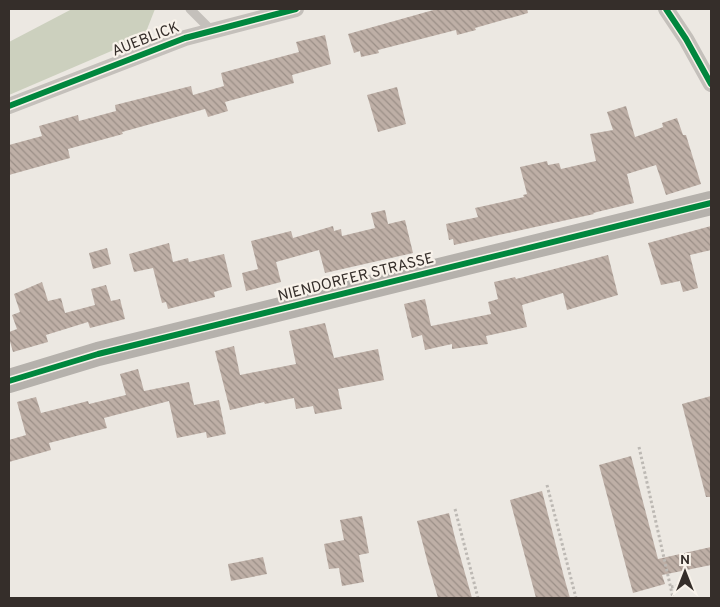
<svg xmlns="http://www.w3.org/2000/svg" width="720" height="607" font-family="Overpass,sans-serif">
<defs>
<pattern id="building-back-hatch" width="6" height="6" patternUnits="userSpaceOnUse" patternTransform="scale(1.25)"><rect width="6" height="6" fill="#beafa6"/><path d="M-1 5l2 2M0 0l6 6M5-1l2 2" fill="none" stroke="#9b8f87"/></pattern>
</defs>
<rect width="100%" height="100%" fill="#ece8e2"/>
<path fill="#ccd0be" d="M72 9H155L144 37 9 95V42Z"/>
<g fill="url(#building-back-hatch)">
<path d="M437 9H527L528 13 475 28 476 30 457 35 456 30 378 50 379 53 361 57 360 51 354 53 348 34Z"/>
<path d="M325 35 331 64 292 75 294 83 225 102 228 111 208 117 205 109 122 132 123 134 68 149 70 158 9 175V145L42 136 39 126 78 115 79 121 116 111 115 105 191 86 193 95 224 86 221 73 299 52 296 42Z"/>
<path d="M397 87 406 124 378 132 367 95Z"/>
<path d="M626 106 635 137 663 127 662 123 677 118 683 135H686L701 184 666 195 656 165 627 174 634 203 593 213 594 214 454 245 453 239 449 240 446 224 478 217 475 208 524 197 523 195 527 194 520 167 547 161 548 165 559 163 561 169 596 161 590 134 613 130 607 112Z"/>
<path d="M385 210 388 224 405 220 413 253 325 273 319 250 276 262 281 282 246 291 242 273 258 269 251 241 291 231 293 238 333 226 334 231 341 229 342 236 375 228 371 213Z"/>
<path d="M711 226V250L690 255 698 288 683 292 680 281 661 285 648 243Z"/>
<path d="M169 243 173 262 188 258 189 262 224 254 232 287 214 292 215 297 168 309 166 302 162 303 153 268 134 272 129 254Z"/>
<path d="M107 248 111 264 93 269 89 253Z"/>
<path d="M608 255 618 295 567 310 563 293 522 305 527 327 486 336 488 344 452 349V344L425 350 422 335 412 338 404 304 425 299 431 326 491 314 488 302 498 299 494 282 515 277 516 279Z"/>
<path d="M42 282 48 301 61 298 65 313 95 305 91 289 106 285 111 301 120 299 125 319 90 328 88 322 46 335 48 342 13 352 9 338V332L17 329 12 315 20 312 14 294Z"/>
<path d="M325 323 334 358 378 349 384 380 338 389 342 409 315 414 313 406 296 409 294 398 265 404 264 402 230 410 215 351 234 346 240 375 296 364 289 331Z"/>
<path d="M138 369 144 391 189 382 194 405 219 400 226 434 207 438 206 432 177 438 169 401 104 418 107 428 49 443 51 450 9 462V440L26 435 17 402 36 397 41 413 88 401 89 404 126 395 120 374Z"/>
<path d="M711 396V497H706L682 404Z"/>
<path d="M631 456 658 559 711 547V565L662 575 665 584 633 593 599 465Z"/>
<path d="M542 491 564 577 570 598H536L510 500Z"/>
<path d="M449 513 455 538 472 598H438L428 564 417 521Z"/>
<path d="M362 516 369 553 359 555 364 582 342 586 339 568 329 569 324 544 344 540 340 520Z"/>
<path d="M263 557 267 574 231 581 228 564Z"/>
</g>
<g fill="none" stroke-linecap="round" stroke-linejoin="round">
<g stroke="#bdb9b4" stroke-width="3" stroke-dasharray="2.5 2.5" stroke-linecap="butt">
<path d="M639 447 673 598"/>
<path d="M547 485 576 598"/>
<path d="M455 509 478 598"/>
<path d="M671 587 683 585"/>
</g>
<path stroke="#c4c0bb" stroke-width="9" d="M190 9 212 31"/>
<g stroke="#c4c0bb" stroke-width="16">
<path d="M666 9 686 39 711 84"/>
<path d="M9 106 185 38 296 9"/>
</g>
<path stroke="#b5b1ac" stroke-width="24" d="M9 381 98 354 711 203"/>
<g stroke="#f8f2ea" stroke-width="9">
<g id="cycleway">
<path d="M666 9 686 39 711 84"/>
<path d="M9 106 185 38 296 9"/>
<path d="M9 381 98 354 711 203"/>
</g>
</g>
<use href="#cycleway" stroke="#00873e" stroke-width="6"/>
</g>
<g text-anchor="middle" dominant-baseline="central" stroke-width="4.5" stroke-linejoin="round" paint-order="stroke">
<g font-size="15" fill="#352e2a" stroke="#f8f2ea">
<text transform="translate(146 40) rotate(-21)">AUEBLICK</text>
<text transform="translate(356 278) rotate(-14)">NIENDORFER STRASSE</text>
</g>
</g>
<rect width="720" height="607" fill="none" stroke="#352e2a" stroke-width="20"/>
<g transform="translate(685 572)" stroke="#f8f2ea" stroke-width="4" paint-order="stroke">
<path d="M0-4L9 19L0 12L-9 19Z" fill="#352e2a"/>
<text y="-8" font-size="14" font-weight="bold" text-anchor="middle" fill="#352e2a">N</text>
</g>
</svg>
